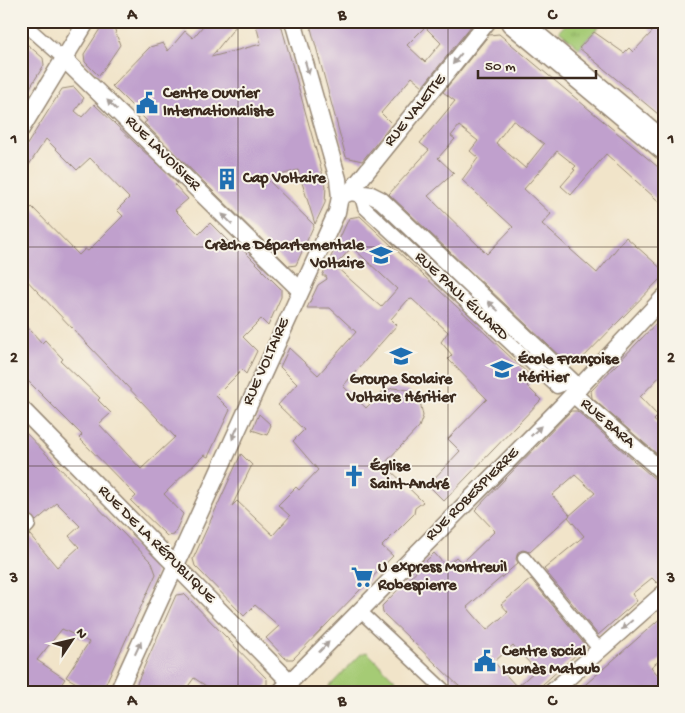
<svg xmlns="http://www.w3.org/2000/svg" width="685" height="713" font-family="'Gochi Hand',sans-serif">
<defs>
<pattern id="grass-tufts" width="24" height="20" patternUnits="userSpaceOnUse" patternTransform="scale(1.25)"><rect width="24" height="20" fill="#a5cb75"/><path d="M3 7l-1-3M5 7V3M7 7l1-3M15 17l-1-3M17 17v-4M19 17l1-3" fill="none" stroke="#8fae65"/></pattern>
</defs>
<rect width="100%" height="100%" fill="#f7f3e8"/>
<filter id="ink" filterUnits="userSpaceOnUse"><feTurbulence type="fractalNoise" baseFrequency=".02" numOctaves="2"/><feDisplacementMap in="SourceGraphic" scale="10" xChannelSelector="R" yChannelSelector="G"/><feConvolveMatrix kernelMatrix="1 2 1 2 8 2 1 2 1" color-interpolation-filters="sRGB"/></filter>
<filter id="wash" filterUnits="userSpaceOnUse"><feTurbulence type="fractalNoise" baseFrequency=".0096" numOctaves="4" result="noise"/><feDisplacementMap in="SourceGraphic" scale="20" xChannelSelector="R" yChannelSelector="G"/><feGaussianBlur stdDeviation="1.12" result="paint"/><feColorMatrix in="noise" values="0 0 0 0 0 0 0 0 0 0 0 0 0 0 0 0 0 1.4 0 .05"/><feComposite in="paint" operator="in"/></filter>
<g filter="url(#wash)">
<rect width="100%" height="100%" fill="#f1e4c9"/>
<path fill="url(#grass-tufts)" stroke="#707a4a" d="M569 21H596L600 25 579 48 559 31Z"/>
<path fill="#a5cb75" stroke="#707a4a" d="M367 652 402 687V692H324L361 654Z"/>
<g id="blocks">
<g fill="#c0a0cd" fill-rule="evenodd">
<path d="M105 21H112L120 45 99 76 85 62 84 54Z"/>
<path d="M207 21H240L211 57 261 44 255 21H280L326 186 325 203 315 224 298 170 267 179 314 225 296 265 289 266 144 123 147 121 112 86 150 47 163 43 168 51 185 31 193 38Z"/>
<path d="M309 21H367L370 24 373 21H475L423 86 412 77 381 113 392 124 362 161 346 157ZM425 27 441 43 425 62 407 45Z"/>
<path d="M657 21H664V119L579 48 594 32 624 53 629 48 633 52 652 32 649 29Z"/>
<path d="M499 34 664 172V206L606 154 571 195 561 186 575 170 573 169 576 166 557 151 524 189 551 214 542 224 597 273 626 237 664 271V275L577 364H568L389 194 429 150 420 143 455 101 443 92 489 35ZM513 120 544 144 525 168 496 143ZM459 126 478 141 470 151 478 158 462 180 513 227 487 254 428 196 454 173 438 158 455 139 451 136Z"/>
<path d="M21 39 43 58 44 65 21 102Z"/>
<path d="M74 87 84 98 75 111 82 117 94 104 177 183 175 185 188 199 175 210 199 234 210 223 236 249 239 246 263 270H262L281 289V297L268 326 261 319 243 337 257 351 246 374 242 370 216 396 230 410 208 457 204 455 164 494 183 514 174 535 167 536 131 501 136 496 79 438 82 435 21 374V320L42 343 45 340 63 359 61 361 100 398 98 400 111 413 99 424 141 469 175 437 21 274V218L32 207 79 255 85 249 88 251 123 216 117 210 129 198 90 158 77 170 46 139 21 177V154L62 89Z"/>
<path d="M360 216 534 379 527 386 541 400 444 501 428 485 460 451 448 439 487 399 448 359 452 355 441 342 448 332 412 299 408 300 391 319 397 325 343 386 366 408 382 392 393 388 408 390 420 401 423 416 419 427 384 464 423 502 415 508 414 514 382 546 393 556 293 659H286L266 638 279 626 255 605 244 616 195 566 193 559 241 454 252 465 232 506 237 501 273 535 290 516 278 505 296 487 299 490 318 470 293 441 304 430 278 405 297 384 280 367 289 348 318 375 356 332 330 308H307L318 285 327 279 326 276H322L349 218ZM352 247 397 289 381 307 335 266Z"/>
<path d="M664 315V372L640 397 658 416 654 420 664 432V460L592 398 591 391Z"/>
<path d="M571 411H577L657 481 664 483V578L657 583 652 578 632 594 637 601 598 635 544 569 584 536 568 517 595 493 575 475 552 495 570 515 530 552 523 550 518 552 516 559 518 563 467 607 487 630 508 612 501 604 531 579 586 646 534 692H465L383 613 382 606 434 553 446 566 456 557 462 563 495 531 475 510ZM513 645 536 670 517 687 494 662Z"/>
<path d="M259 414 271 425 267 435 252 430Z"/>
<path d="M21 428 152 563 156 574 102 692H92L66 677 89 642 62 629 37 660 65 679 56 692H21V650L28 643 21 635V540L30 535 57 567 79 547 69 536 80 526 57 503 36 521 30 515 21 516Z"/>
<path d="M184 594 267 679V686L261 692H215L194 678 184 692H133L176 595Z"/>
<path d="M664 615V657L651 667 664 682V692H577Z"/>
</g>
</g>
</g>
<g filter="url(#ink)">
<use href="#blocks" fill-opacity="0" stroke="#968774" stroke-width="1"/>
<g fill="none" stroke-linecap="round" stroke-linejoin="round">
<g stroke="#968774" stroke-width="15">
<g id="pedestrian">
<path d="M21 21 64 59"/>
<path d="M360 193 364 207 557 387 572 381"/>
<path d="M524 558 599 649"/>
<path d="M359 610 446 692"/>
</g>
</g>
<g stroke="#968774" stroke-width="19">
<g id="minor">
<path d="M64 59 300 290"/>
<path d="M21 129 87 21"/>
<path d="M350 192 371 195 381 200 579 388"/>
<path d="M344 195 350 192 363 176 488 21"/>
<path d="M573 394 664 473"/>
<path d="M21 408 290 682"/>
<path d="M21 530 27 524"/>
<path d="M118 692 337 212 340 197 338 179 293 21"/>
<path d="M280 692 562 406 664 297"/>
<path d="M552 692 664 593"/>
</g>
</g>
<g stroke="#968774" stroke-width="29">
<path id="primary" d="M514 21 664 146"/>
</g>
<use href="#pedestrian" stroke="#fff" stroke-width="12"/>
<use href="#minor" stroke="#fff" stroke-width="16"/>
<use href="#primary" stroke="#fff" stroke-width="26"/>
</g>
<defs><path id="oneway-solid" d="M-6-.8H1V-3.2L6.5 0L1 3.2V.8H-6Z" transform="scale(1.25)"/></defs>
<g fill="#a79f9a">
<use href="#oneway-solid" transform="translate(457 59) rotate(129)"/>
<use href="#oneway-solid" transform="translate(307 68) rotate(74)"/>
<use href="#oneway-solid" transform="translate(112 105) rotate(-135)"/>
<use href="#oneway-solid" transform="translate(227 219) rotate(-135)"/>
<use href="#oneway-solid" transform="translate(493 306) rotate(-137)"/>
<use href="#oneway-solid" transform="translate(536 431) rotate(-44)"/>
<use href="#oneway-solid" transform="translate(235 433) rotate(114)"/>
<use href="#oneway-solid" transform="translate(627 625) rotate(139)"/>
<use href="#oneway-solid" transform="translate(324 647) rotate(-46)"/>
<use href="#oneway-solid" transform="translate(138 648) rotate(-65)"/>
</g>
</g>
<path fill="none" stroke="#3b2a1e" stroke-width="1" stroke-opacity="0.55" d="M238 21V692M448 21V692M21 247H664M21 466H664"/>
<defs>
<g id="civic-bare" transform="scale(1.725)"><path d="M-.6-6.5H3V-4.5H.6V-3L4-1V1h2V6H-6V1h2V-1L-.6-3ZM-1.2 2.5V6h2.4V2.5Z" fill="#1f6fb2" stroke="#f7f3e8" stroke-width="2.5" paint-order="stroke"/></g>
<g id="building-bare" transform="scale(1.725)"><path d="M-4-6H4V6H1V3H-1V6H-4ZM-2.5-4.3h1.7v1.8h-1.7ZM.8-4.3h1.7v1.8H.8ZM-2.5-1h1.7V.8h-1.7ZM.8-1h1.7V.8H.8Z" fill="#1f6fb2" stroke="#f7f3e8" stroke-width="2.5" paint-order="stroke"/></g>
<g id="school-bare" transform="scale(1.725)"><path d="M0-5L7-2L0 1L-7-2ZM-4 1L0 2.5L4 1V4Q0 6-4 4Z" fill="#1f6fb2" stroke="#f7f3e8" stroke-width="2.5" paint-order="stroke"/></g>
<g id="church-bare" transform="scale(1.725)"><path d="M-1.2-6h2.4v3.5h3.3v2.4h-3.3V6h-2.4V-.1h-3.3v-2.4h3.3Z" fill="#1f6fb2" stroke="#f7f3e8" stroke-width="2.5" paint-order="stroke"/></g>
<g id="supermarket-bare" transform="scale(1.725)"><path d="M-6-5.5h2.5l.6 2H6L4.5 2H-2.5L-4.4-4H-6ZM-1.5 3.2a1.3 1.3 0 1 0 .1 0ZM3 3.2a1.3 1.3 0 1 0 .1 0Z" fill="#1f6fb2" stroke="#f7f3e8" stroke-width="2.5" paint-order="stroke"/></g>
</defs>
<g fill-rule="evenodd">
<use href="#civic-bare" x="147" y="103"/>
<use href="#building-bare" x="227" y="179"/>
<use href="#school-bare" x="381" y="255"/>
<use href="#school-bare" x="401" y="356"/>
<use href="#school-bare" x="502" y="369"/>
<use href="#church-bare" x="354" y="476"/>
<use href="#supermarket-bare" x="362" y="577"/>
<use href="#civic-bare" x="485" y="661"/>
</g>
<g text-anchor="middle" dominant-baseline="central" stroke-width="4" stroke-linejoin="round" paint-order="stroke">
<g font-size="16" font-weight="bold" fill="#3b2a1e" stroke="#f7f3e8" text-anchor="start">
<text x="163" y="94">Centre Ouvrier<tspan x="163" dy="18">Internationaliste</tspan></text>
<text x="243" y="179">Cap Voltaire</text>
<text x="364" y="246" text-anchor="end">Crèche Départementale<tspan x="364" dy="18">Voltaire</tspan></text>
<text x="518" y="360">École Françoise<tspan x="518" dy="18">Héritier</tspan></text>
<text x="401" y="380" text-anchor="middle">Groupe Scolaire<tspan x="401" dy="18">Voltaire Héritier</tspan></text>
<text x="370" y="467">Église<tspan x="370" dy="18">Saint-André</tspan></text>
<text x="378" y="568">U express Montreuil<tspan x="378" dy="18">Robespierre</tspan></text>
<text x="502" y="652">Centre social<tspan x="502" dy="18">Lounès Matoub</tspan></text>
</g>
<g font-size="16" fill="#3b2a1e" stroke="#f7f3e8">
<text transform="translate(416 111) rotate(-51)">RUE VALETTE</text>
<text transform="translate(162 154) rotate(45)">RUE LAVOISIER</text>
<text transform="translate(461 297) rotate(43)">RUE PAUL ÉLUARD</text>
<text transform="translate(267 362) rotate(-66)">RUE VOLTAIRE</text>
<text transform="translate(607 424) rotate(41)">RUE BARA</text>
<text transform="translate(473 495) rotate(-45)">RUE ROBESPIERRE</text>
<text transform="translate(156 545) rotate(45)">RUE DE LA RÉPUBLIQUE</text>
</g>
</g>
<rect width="685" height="713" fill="none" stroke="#f7f3e8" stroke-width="55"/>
<g transform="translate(72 640) rotate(55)" stroke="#f7f3e8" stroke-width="4" paint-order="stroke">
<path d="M0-4L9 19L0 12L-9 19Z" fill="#3b2a1e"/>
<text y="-8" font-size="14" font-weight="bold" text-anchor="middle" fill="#3b2a1e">N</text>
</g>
<path d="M478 70v8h118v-8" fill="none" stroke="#3b2a1e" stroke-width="2.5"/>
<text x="485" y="70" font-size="15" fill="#3b2a1e" stroke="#f7f3e8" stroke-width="4" paint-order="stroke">50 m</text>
<rect x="28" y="28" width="630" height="658" fill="none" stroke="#3b2a1e" stroke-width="2"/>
<g font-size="16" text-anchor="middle" font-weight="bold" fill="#3b2a1e">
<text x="132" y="19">A</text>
<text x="342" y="19">B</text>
<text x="552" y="19">C</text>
<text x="14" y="143">1</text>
<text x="671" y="143">1</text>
<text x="14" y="362">2</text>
<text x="671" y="362">2</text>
<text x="14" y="582">3</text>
<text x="671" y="582">3</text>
<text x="132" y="705">A</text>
<text x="342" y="705">B</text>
<text x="552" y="705">C</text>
</g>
</svg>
